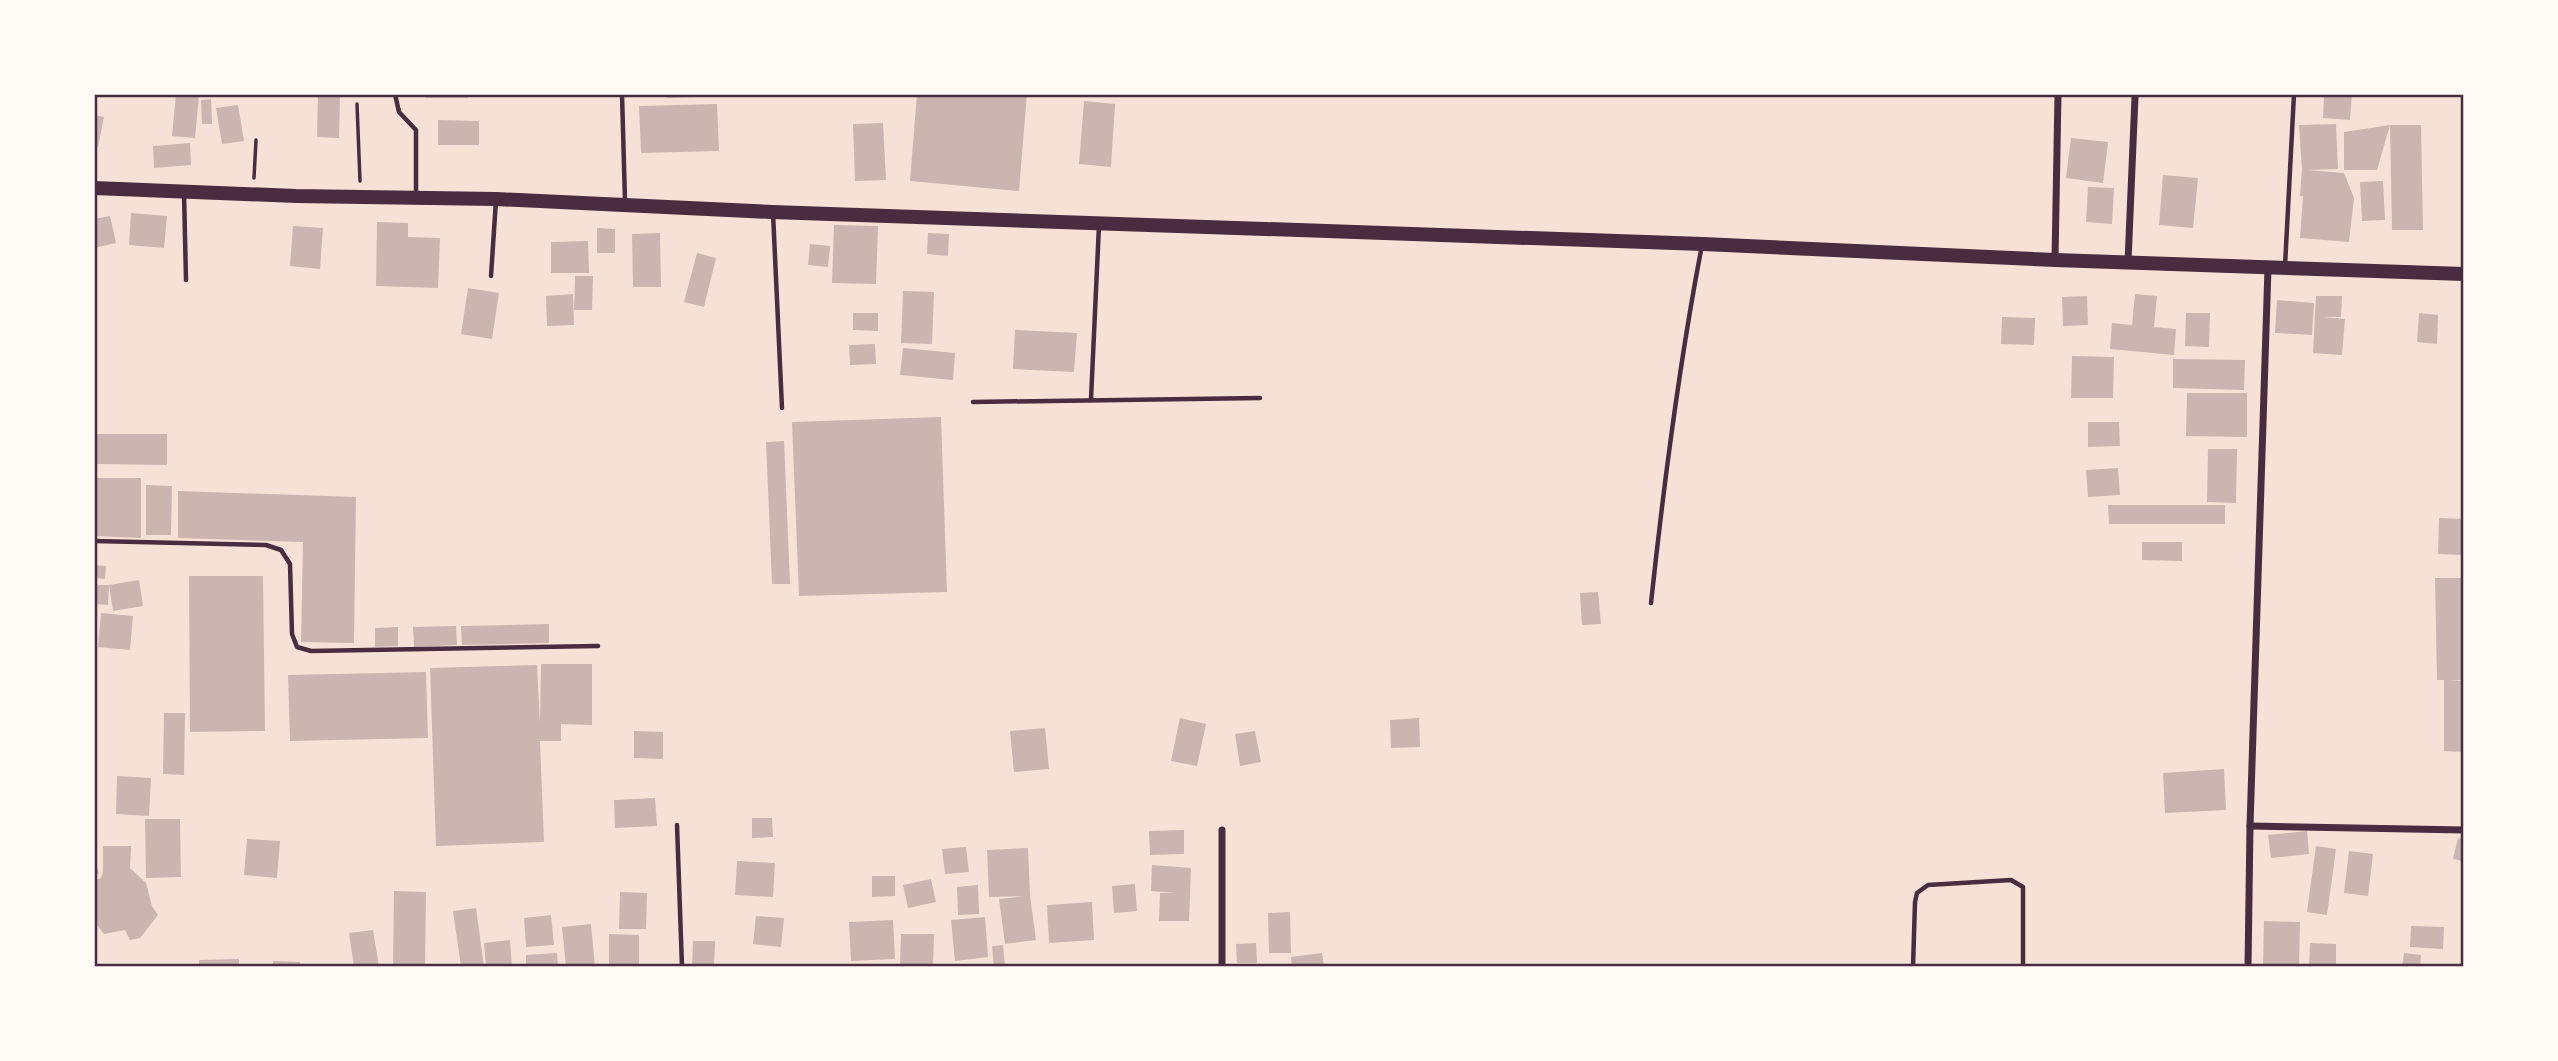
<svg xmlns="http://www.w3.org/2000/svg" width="2558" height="1061" font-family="'Playfair Display',serif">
<rect width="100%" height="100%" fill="#f7e1d7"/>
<g fill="#ccb4b1">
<path d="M176 94 199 95 195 138 172 136Z"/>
<path d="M318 94H340L339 138 317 137Z"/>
<rect x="425" y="94" width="43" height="4"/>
<path d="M667 94H694V97L667 98Z"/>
<path d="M917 94H1027L1019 191 910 181Z"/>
<path d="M2324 94H2352L2350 120 2323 118Z"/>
<path d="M211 99 212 124H202L201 100Z"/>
<path d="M1084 101 1115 104 1111 167 1079 164Z"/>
<path d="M717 104 719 151 641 153 639 106Z"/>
<path d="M238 105 244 141 222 144 216 108Z"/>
<path d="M94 115 104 117 98 147H94Z"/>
<path d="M438 120 479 121V145H438Z"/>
<path d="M883 123 886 180 855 181 853 124Z"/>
<path d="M2336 124 2338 169 2308 170 2344 173 2354 198 2349 242 2300 238 2303 196H2300L2302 169 2299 125Z"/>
<path d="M2390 125 2377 170H2344V132Z"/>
<path d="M2390 125H2421L2423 230H2392Z"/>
<path d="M2071 138 2108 142 2103 183 2066 178Z"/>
<path d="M190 143 191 165 154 168 153 146Z"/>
<path d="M2163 175 2198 178 2193 228 2159 225Z"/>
<path d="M2383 181 2385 220 2362 221 2360 182Z"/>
<path d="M2088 187 2114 188 2112 224 2086 222Z"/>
<path d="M131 213 167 216 164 248 129 245Z"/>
<path d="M110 216 116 243 94 248V219Z"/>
<path d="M377 222 408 223V237L440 238 438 288 376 286Z"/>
<path d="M834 225 878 226 876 284 832 283Z"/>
<path d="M293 226 323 228 320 269 290 266Z"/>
<path d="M597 228 615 229V253H597Z"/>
<path d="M660 233 661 287H633L632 234Z"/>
<path d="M928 233 949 234 948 256 927 254Z"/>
<path d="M588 241 589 273H551V242Z"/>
<path d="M810 244 830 246 828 267 808 265Z"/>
<path d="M697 253 716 258 704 307 684 302Z"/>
<path d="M575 276H593L592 310H574Z"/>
<path d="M468 288 499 293 492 339 461 334Z"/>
<path d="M903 291 934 292 932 344 901 343Z"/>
<path d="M573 294 574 325 547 326 546 296Z"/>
<path d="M2135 294 2157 296 2154 327 2176 329 2174 355 2110 349 2112 323 2132 325Z"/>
<path d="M2087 296 2088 325 2063 326 2062 297Z"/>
<path d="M2316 296H2342L2341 317H2323L2345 319 2342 355 2313 353Z"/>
<path d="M2277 300 2314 303 2312 335 2275 333Z"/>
<path d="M853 313H878V331L853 330Z"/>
<path d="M2186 313H2210L2209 347 2185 346Z"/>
<path d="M2419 313 2438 315 2437 344 2417 342Z"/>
<path d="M2002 317 2035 318 2034 345 2001 344Z"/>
<path d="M1015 330 1077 333 1074 372 1013 369Z"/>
<path d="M875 344 876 364 850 365 849 345Z"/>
<path d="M903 348 955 353 953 380 900 375Z"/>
<path d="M2072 356 2114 357 2113 398H2071Z"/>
<path d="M2173 359 2245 360 2244 390 2173 388Z"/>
<path d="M2187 393H2247V437L2186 436Z"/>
<path d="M941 417 947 592 799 596 792 422Z"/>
<path d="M2088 422H2119L2120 446 2088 447Z"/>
<path d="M97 434H167V465L97 464Z"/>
<path d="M784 441 790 584H772L766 442Z"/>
<path d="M2208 449H2237L2236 503 2207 502Z"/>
<path d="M2118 468 2120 495 2088 497 2086 470Z"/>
<path d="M94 478H141V538L94 536Z"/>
<path d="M146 485 172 486 171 535H146Z"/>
<path d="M178 491 356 497 354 643 301 642 303 542 178 538Z"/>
<path d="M2108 505H2225V524H2109Z"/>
<path d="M2439 518 2463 519V555L2438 554Z"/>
<path d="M2142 542H2182V561L2142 560Z"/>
<path d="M94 565 106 566 105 579 94 578Z"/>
<path d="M189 576H263L265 731 190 732Z"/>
<path d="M2435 578H2463V680L2448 681H2463V752L2444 751V680H2437Z"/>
<path d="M139 580 143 606 113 611 109 585 108 605 94 604V585H109Z"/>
<path d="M1598 592 1601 624 1582 625 1580 593Z"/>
<path d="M101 613 133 616 130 650 98 647Z"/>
<path d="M549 624V643L462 645 461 626Z"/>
<path d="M456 626 457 645 414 647 413 627Z"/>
<path d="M398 627V646L375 647V628Z"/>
<path d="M541 664H592V725L561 724V741H540L544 842 436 846 430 668 537 665 540 725Z"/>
<path d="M426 672 428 738 290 741 288 675Z"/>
<path d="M164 713H185L184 775 163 774Z"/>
<path d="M1180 718 1206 724 1197 766 1171 761Z"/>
<path d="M1419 718 1420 747 1391 748 1390 720Z"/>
<path d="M1045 728 1049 769 1014 772 1010 731Z"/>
<path d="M634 731 663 732V759L634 758Z"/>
<path d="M1255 731 1261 762 1240 766 1235 734Z"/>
<path d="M2224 769 2226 810 2165 813 2163 773Z"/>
<path d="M117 776 151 778 149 816 116 814Z"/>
<path d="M655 798 657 826 615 828 614 800Z"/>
<path d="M752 818H772L773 837 752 838Z"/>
<path d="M145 819H180L181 877 146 878Z"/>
<path d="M1184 830V854L1150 855 1149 831Z"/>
<path d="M2307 831 2309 854 2271 858 2268 835Z"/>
<path d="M2458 838 2463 839V861L2453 859Z"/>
<path d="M247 839 280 841 277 878 244 875Z"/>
<path d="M103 846H131L130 868 146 883 152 906 158 915 140 938 130 940 125 930 104 934 94 921V880L101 878 103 872Z"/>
<path d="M2316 846 2336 849 2327 915 2307 912Z"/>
<path d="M966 847 969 872 945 874 942 849Z"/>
<path d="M1028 848 1030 895 1036 940 1005 944 999 899 1026 896 989 897 987 850Z"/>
<path d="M2349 851 2373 854 2368 896 2344 893Z"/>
<path d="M94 857 99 874H94Z"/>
<path d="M737 861 775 863 773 897 735 895Z"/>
<path d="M1152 865 1191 868 1189 921H1159L1160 893H1175L1151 891Z"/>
<path d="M872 876H895V896L872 897Z"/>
<path d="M931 879 936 902 908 908 903 885Z"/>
<path d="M1135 884 1137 911 1114 913 1112 886Z"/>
<path d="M978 885 979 914 958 915 957 887Z"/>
<path d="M394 891 426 892 425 967H393Z"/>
<path d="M620 892 647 893 646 929H619Z"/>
<path d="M1092 902 1094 940 1049 943 1047 905Z"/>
<path d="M476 908 484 967H461L453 911Z"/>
<path d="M1290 912 1291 953H1269L1268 913Z"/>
<path d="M551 915 554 945 526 947 524 918Z"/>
<path d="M756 916 784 918 781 947 753 944Z"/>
<path d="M985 917 988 957 955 961 951 920Z"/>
<path d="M893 920 895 959 851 961 849 922Z"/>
<path d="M2264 921 2300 922 2299 967H2263Z"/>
<path d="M591 924 595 967H566L562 927Z"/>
<path d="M2411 926 2444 927 2443 949 2410 947Z"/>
<path d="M373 930 379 967H354L349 933Z"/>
<path d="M609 934 639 935V966L609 965Z"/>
<path d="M901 934H934L933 967H900Z"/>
<path d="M510 940 512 967H486L484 943Z"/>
<path d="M693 941H715L714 967H692Z"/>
<path d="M1256 943 1257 963H1237L1236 944Z"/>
<path d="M2310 943 2336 944V967H2309Z"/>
<path d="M1003 945 1005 967H994L992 946Z"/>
<path d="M557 953 558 967H526V955Z"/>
<path d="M1322 953 1324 967H1292L1291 957Z"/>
<path d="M2404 953 2421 955 2420 967H2402Z"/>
<path d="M239 959V967H199V960Z"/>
<path d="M273 961 300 962V967H273Z"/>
</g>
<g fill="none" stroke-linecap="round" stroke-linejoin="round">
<g stroke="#4a2c40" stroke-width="3.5">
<path d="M357 104 360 181"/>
<path d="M254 178 256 140"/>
</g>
<g stroke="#4a2c40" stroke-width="4.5">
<path d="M395 94 399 112 416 130V194"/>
<path d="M622 94 625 201"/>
<path d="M184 193 186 280"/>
<path d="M773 213 782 408"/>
<path d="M2285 266 2294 94"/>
<path d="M491 276 496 200"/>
<path d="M1091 399 1099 225"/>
<path d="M973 402 1260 398"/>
<path d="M94 541 266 545 281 550 290 564 292 634 297 647 311 651 598 646"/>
<path d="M1651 603C1664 482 1679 364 1702 245"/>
<path d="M677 825 682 967"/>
<path d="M1913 967 1915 902 1917 893 1928 885 2011 880 2023 887V967"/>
</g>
<g stroke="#4a2c40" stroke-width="7">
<path d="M2055 260 2058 94"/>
<path d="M2128 262 2135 97"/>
<path d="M2250 826 2464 830"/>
<path d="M1222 967V830"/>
<path d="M2248 967 2250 826 2268 268"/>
</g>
<path stroke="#4a2c40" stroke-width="14" d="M94 188 296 196 496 199 772 212 1703 244 2055 260 2464 274"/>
</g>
<rect width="2558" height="1061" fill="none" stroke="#fffaf5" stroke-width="192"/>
<rect x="96" y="96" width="2366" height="869" fill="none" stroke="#4a2c40" stroke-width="2.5"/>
</svg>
